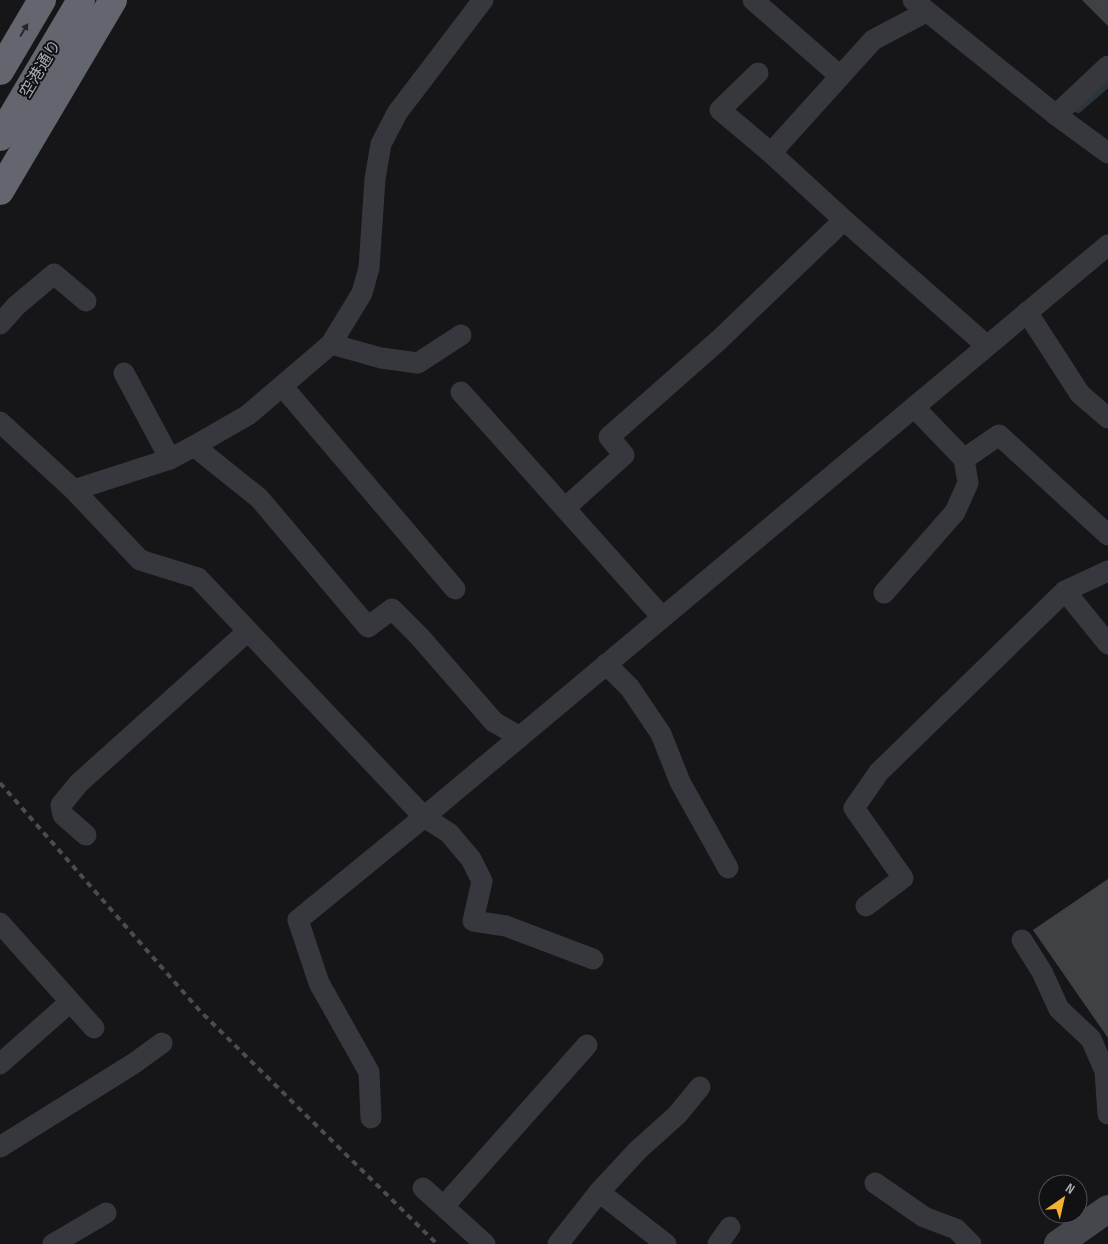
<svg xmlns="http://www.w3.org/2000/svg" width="1108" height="1244" font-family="'Sofia Sans Condensed','Noto Sans JP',sans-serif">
<rect width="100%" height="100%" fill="#161618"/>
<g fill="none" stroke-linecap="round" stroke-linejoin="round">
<path stroke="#2c353c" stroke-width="8" d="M1078 109 1108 83"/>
</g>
<g fill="#404145">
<path d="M1082 0H1108V26Z"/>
<path d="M1108 879V1038L1033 930Z"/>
</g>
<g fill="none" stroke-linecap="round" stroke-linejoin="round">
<g stroke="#37383d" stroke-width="21">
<path d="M753 0 840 76"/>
<path d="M913 0 1056 115 1108 153"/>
<path d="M758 73 720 110 771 153 844 220 987 346"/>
<path d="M1056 115 1108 66"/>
<path d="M771 153 873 40 926 12"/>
<path d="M1027 312 1080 394 1108 418"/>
<path d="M0 324 16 306 54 274 86 301"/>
<path d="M331 344 381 358 418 363 461 335"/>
<path d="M124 373 170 459"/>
<path d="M283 387 455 589"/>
<path d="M461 392 662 617"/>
<path d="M914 407 964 459"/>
<path d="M0 422 74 490 140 560 198 578 424 817 1108 245"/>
<path d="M194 446 259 498 368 627 392 609 419 636 494 722 520 737"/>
<path d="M74 490 170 459 194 446 248 415 331 344 362 293 369 268 375 179 381 144 397 113 483 0"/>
<path d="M565 508 624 455 609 437 719 340 844 220"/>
<path d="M1065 591 1108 644"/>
<path d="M884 593 955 512 968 483 964 459 999 435 1108 535"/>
<path d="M606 664 630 688 661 734 680 782 728 868"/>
<path d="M86 835 63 815 61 805 79 783 248 631"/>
<path d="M866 906 903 878 854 808 879 772 1065 591 1108 571"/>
<path d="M0 923 94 1028"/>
<path d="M1022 940 1042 972 1059 1009 1091 1039 1105 1071 1108 1114"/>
<path d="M0 1064 70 1002"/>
<path d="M371 1118 369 1072 319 983 298 920 424 817 449 833 471 859 482 881 473 921 506 926 593 959"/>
<path d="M0 1147 133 1064 162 1043"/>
<path d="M875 1183 924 1217 956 1229 971 1244"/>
<path d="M423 1188 485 1244"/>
<path d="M599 1192 666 1244"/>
<path d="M444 1206 587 1045"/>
<path d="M53 1244 106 1213"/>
<path d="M558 1244 599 1192 638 1150 677 1115 700 1087"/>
<path d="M718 1244 730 1227"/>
</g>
<path stroke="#45474d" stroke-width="28" d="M1058 1244 1108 1209"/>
<g stroke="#63666e" stroke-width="28">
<path d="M0 71 42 0"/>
<path d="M0 137 81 0"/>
<path d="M0 191 113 0"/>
</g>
<path stroke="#4a4c52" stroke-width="4" stroke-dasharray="6 5" stroke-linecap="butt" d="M0 783 200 1011 437 1244"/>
</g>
<defs><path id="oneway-solid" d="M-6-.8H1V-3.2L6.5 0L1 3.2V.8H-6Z" transform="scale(1.25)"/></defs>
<use fill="#26262a" href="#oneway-solid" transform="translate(24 30) rotate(-59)"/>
<g text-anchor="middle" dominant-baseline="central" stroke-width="4" stroke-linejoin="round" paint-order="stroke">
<g font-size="16" fill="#a8adb8" stroke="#111113">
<text transform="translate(41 69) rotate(-59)">空港通り</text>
</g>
</g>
<g transform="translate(1063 1199) rotate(34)"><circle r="24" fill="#111113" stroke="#4d4f55"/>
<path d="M0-4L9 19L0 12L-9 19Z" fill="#f2b134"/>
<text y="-8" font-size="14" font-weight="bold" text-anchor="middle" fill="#a8adb8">N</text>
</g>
</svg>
